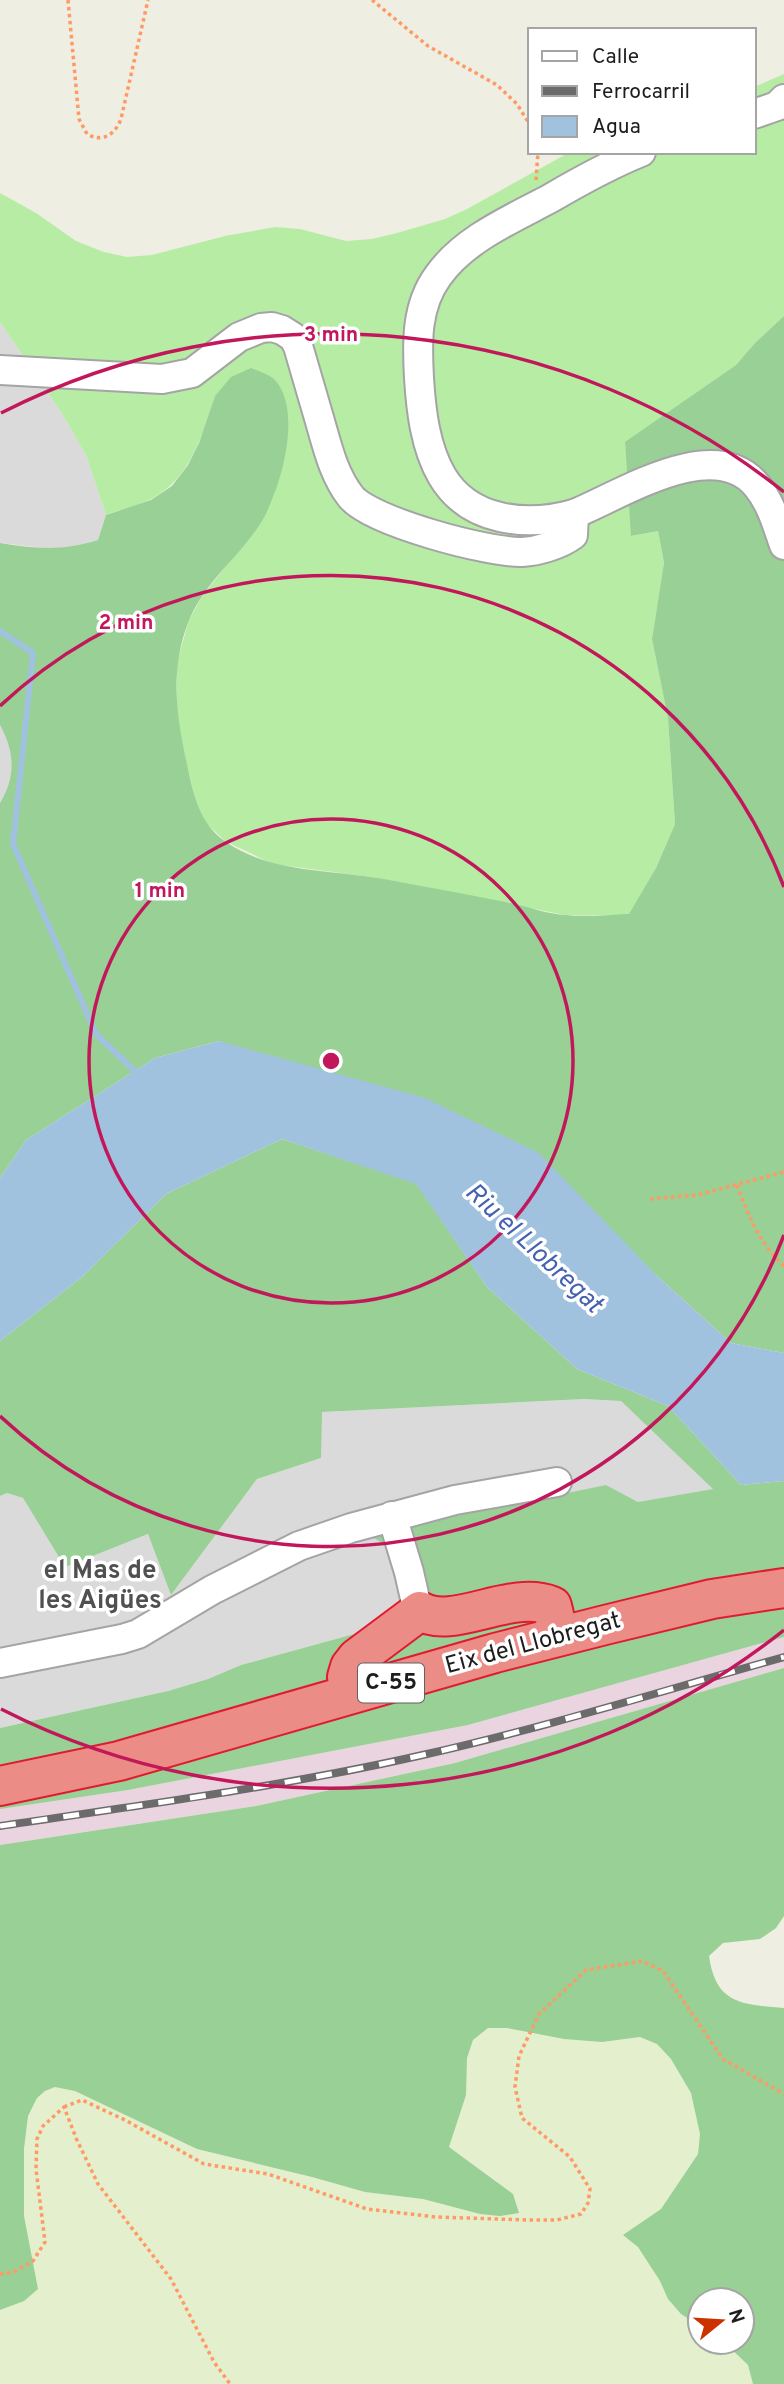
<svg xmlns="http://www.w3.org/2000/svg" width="784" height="2384" font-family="Overpass,sans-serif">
<rect width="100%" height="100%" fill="#efeee3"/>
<g fill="#dbdada">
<path d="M0 322 61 412 86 455 106 515 98 540 77 547 53 549 0 543Z"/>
<path d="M0 725 9 741 13 766 9 788 0 803Z"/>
<path d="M584 1399 621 1401 714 1489 638 1502 606 1485 368 1535 387 1546 401 1576V1604L376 1628 241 1665 208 1679 168 1691 0 1728V1496L7 1493 23 1498 65 1567 148 1534 171 1595 257 1479 321 1458V1412Z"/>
</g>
<path fill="#e9d4e0" d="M784 1637V1668L455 1763 256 1806 0 1845V1809L128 1790 468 1725Z"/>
<path fill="#e4efcd" d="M488 2028H507L564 2039 602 2042 640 2037 657 2044 671 2059 691 2093 697 2113 700 2134 698 2154 661 2209 624 2235 638 2247 660 2281 668 2299 681 2314 700 2326V2342H724L733 2349 748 2365 753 2384H0V2310L6 2309 38 2289 24 2226 23 2159 28 2116 37 2098 45 2091 55 2087 75 2090 197 2149 312 2177 365 2192 423 2199 480 2214 497 2181 449 2147 466 2095 467 2058 473 2040Z"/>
<path fill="#b7eca5" d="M784 74V316L755 343 736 365 625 443 632 536 658 531 664 564 652 639 668 718 675 824 656 868 629 915H565L371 877 273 864 225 841 205 822 196 803 180 735 177 711V662L189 620 201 598 262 520 274 495 286 449 215 396C202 435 191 477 153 498 139 506 121 509 106 515L86 455 61 412 0 322V193L36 213 76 241 104 252 127 257 152 255 225 236 275 227 300 229 346 241 372 239 397 233 445 219 467 209 570 152H754V87Z"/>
<g fill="#98d095">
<path d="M784 316V1353L731 1343 656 1275 219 1041 155 1058 26 1140 0 1178V803C16 777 15 752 0 725V543C35 549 64 551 98 540L106 515 151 500 172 486 188 465 199 443 215 396 231 377 251 368C258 371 269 374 275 380 303 411 281 488 262 521 240 557 203 583 188 623 170 669 176 716 187 764 193 793 199 824 226 842 273 874 330 869 384 879 429 888 474 895 519 905 535 909 549 914 565 915 586 917 608 915 629 914L656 868 675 824 668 718 652 639 664 563 658 531 631 536 625 442 736 365 755 343Z"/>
<path d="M282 1139 416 1183 487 1287 577 1369 668 1406 741 1485 784 1481V1637L468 1725 128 1790 0 1809V1728L168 1691 208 1679 241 1665 376 1628 401 1604 400 1576 387 1546 367 1534 606 1485 638 1502 713 1489 621 1401 584 1399 322 1412 321 1458 257 1479 171 1595 148 1534 65 1567 23 1498 7 1493 0 1496V1341L82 1277 166 1194Z"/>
<path d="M784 1668V1916L776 1928 760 1939 723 1943 709 1956C716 2005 742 2004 784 2008V2384H753L748 2365 724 2342H742V2300H700V2326L681 2314 668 2299 660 2281 638 2247 623 2235 661 2209 698 2154 700 2134 691 2093 671 2059 657 2044 640 2037 602 2042 564 2039 507 2028H488L473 2040 467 2058 466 2095 449 2147 513 2194 519 2213 500 2216 480 2214 423 2199 365 2192 312 2177 197 2149 75 2091 55 2087 45 2091 37 2098 28 2116 24 2149V2216L38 2289 24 2301 0 2310V1845L256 1806 455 1763Z"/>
</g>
<path fill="#a1c2df" d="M219 1041 425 1098 539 1153 656 1275 731 1343 784 1353V1481L741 1485 668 1406 577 1369 487 1287 416 1184 282 1139 166 1194 82 1277 0 1341V1178L26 1140 155 1058Z"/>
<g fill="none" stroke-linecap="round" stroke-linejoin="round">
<path stroke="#a1c2df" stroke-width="6" d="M0 631 33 653 13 844 96 1034 139 1075"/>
<g stroke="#a4a4a4" stroke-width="32">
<g id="minor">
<path d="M754 114 777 106 784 99"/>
<path d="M641 152C609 165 580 181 551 198 512 219 464 239 438 276 416 306 417 342 419 378 421 410 425 447 442 476 469 522 527 527 574 514 621 495 715 433 757 486 771 503 777 525 784 545"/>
<path d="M0 370 162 379 192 373 239 337 261 328 272 327 282 330 293 337 298 346C305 370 312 394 319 418 327 445 333 474 351 497 372 522 489 553 522 552 539 551 559 545 573 535L574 514"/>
<path d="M392 1516 409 1572 416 1603 420 1611"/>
<path d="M0 1663 122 1639 138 1634 212 1590 299 1546 351 1528 455 1500 557 1482"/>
</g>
</g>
<g stroke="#e11b2f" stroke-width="42">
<g id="highway">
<path d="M347 1677 350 1667 357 1658 420 1611C453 1631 510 1589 552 1606L555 1619"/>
<path d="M0 1786 119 1761 495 1653 605 1625 712 1599 784 1588"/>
</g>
</g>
<g stroke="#ff9a64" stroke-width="3.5" stroke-dasharray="3.5 3.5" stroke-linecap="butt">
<path d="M68 0 79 119 87 134C102 143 115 135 121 119L148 0"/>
<path d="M372 0 428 46 497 85 517 104 530 125"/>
<path d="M536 180 538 152"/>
<path d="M737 1185C748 1215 760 1244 784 1266"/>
<path d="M650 1199 697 1195 784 1172"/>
<path d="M64 2107 82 2100 125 2120 204 2164 268 2174 367 2209 436 2217 528 2220H557L581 2214 588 2203 590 2189 570 2157 522 2118 515 2087 519 2056 539 2014 586 1970 642 1961 663 1971 723 2059 784 2094"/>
<path d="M0 2274 14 2272 33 2261 45 2242 36 2169 37 2139 43 2126 64 2107 76 2138 98 2184 171 2279 214 2362 230 2384"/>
</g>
<use href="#minor" stroke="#fff" stroke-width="28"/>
<use href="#highway" stroke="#eb8c86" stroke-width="38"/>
<g stroke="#6b6b6b" stroke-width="8">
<path id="rail" d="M0 1826C142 1805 287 1786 427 1754 547 1727 665 1690 784 1657"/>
</g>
<use href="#rail" stroke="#fff" stroke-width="5" stroke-dasharray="16" stroke-linecap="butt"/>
</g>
<g fill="none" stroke="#c2185b" stroke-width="3.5">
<circle cx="331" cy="1061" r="242"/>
<path d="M784 1235A485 485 0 0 1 0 1416M0 706A485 485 0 0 1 784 887"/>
<path d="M784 1630A727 727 0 0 1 1 1709M1 413A727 727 0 0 1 784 492"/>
</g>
<g text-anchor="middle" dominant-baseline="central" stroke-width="7" stroke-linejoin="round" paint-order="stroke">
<rect fill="#fff" stroke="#616161" stroke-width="2" x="358" y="1663.5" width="66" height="39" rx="5"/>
<g font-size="23" font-weight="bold" fill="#1d1d1d">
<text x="391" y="1683">C-55</text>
</g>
<g font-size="24" fill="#1d1d1d" stroke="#fff">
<text transform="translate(533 1644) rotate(-15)">Eix del Llobregat</text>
</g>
<g font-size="26" font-style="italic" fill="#4561b1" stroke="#fff">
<text transform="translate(533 1249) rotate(43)">Riu el Llobregat</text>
</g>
<g font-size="26" font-weight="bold" fill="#505050" stroke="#fff">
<text x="100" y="1571">el Mas de<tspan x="100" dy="30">les Aigües</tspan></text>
</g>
</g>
<circle cx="331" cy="1061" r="10" fill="#c2185b" stroke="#fff" stroke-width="3.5"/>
<g font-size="21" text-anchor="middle" font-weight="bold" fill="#c2185b" stroke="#fff" stroke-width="7" stroke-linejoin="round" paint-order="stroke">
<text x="331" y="341">3 min</text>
<text x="126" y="629">2 min</text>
<text x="160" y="897">1 min</text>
</g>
<rect x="528" y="28" width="228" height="126" fill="#ffffff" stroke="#a5a5a5" stroke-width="2"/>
<rect x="542" y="51" width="35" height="10" fill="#ffffff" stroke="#a5a5a5" stroke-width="2"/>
<text x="592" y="63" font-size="21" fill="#1d1d1d">Calle</text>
<rect x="542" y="86" width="35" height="10" fill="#6b6b6b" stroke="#a5a5a5" stroke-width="2"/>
<text x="592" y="98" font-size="21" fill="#1d1d1d">Ferrocarril</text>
<rect x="542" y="116" width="35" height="21" fill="#a1c2df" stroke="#a5a5a5" stroke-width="2"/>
<text x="592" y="133" font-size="21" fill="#1d1d1d">Agua</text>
<g transform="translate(721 2321) rotate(72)"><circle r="33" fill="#ffffff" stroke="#a5a5a5" stroke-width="2"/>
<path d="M0-5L12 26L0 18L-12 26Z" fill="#cb3200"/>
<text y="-10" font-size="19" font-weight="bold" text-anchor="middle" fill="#1d1d1d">N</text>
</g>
</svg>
